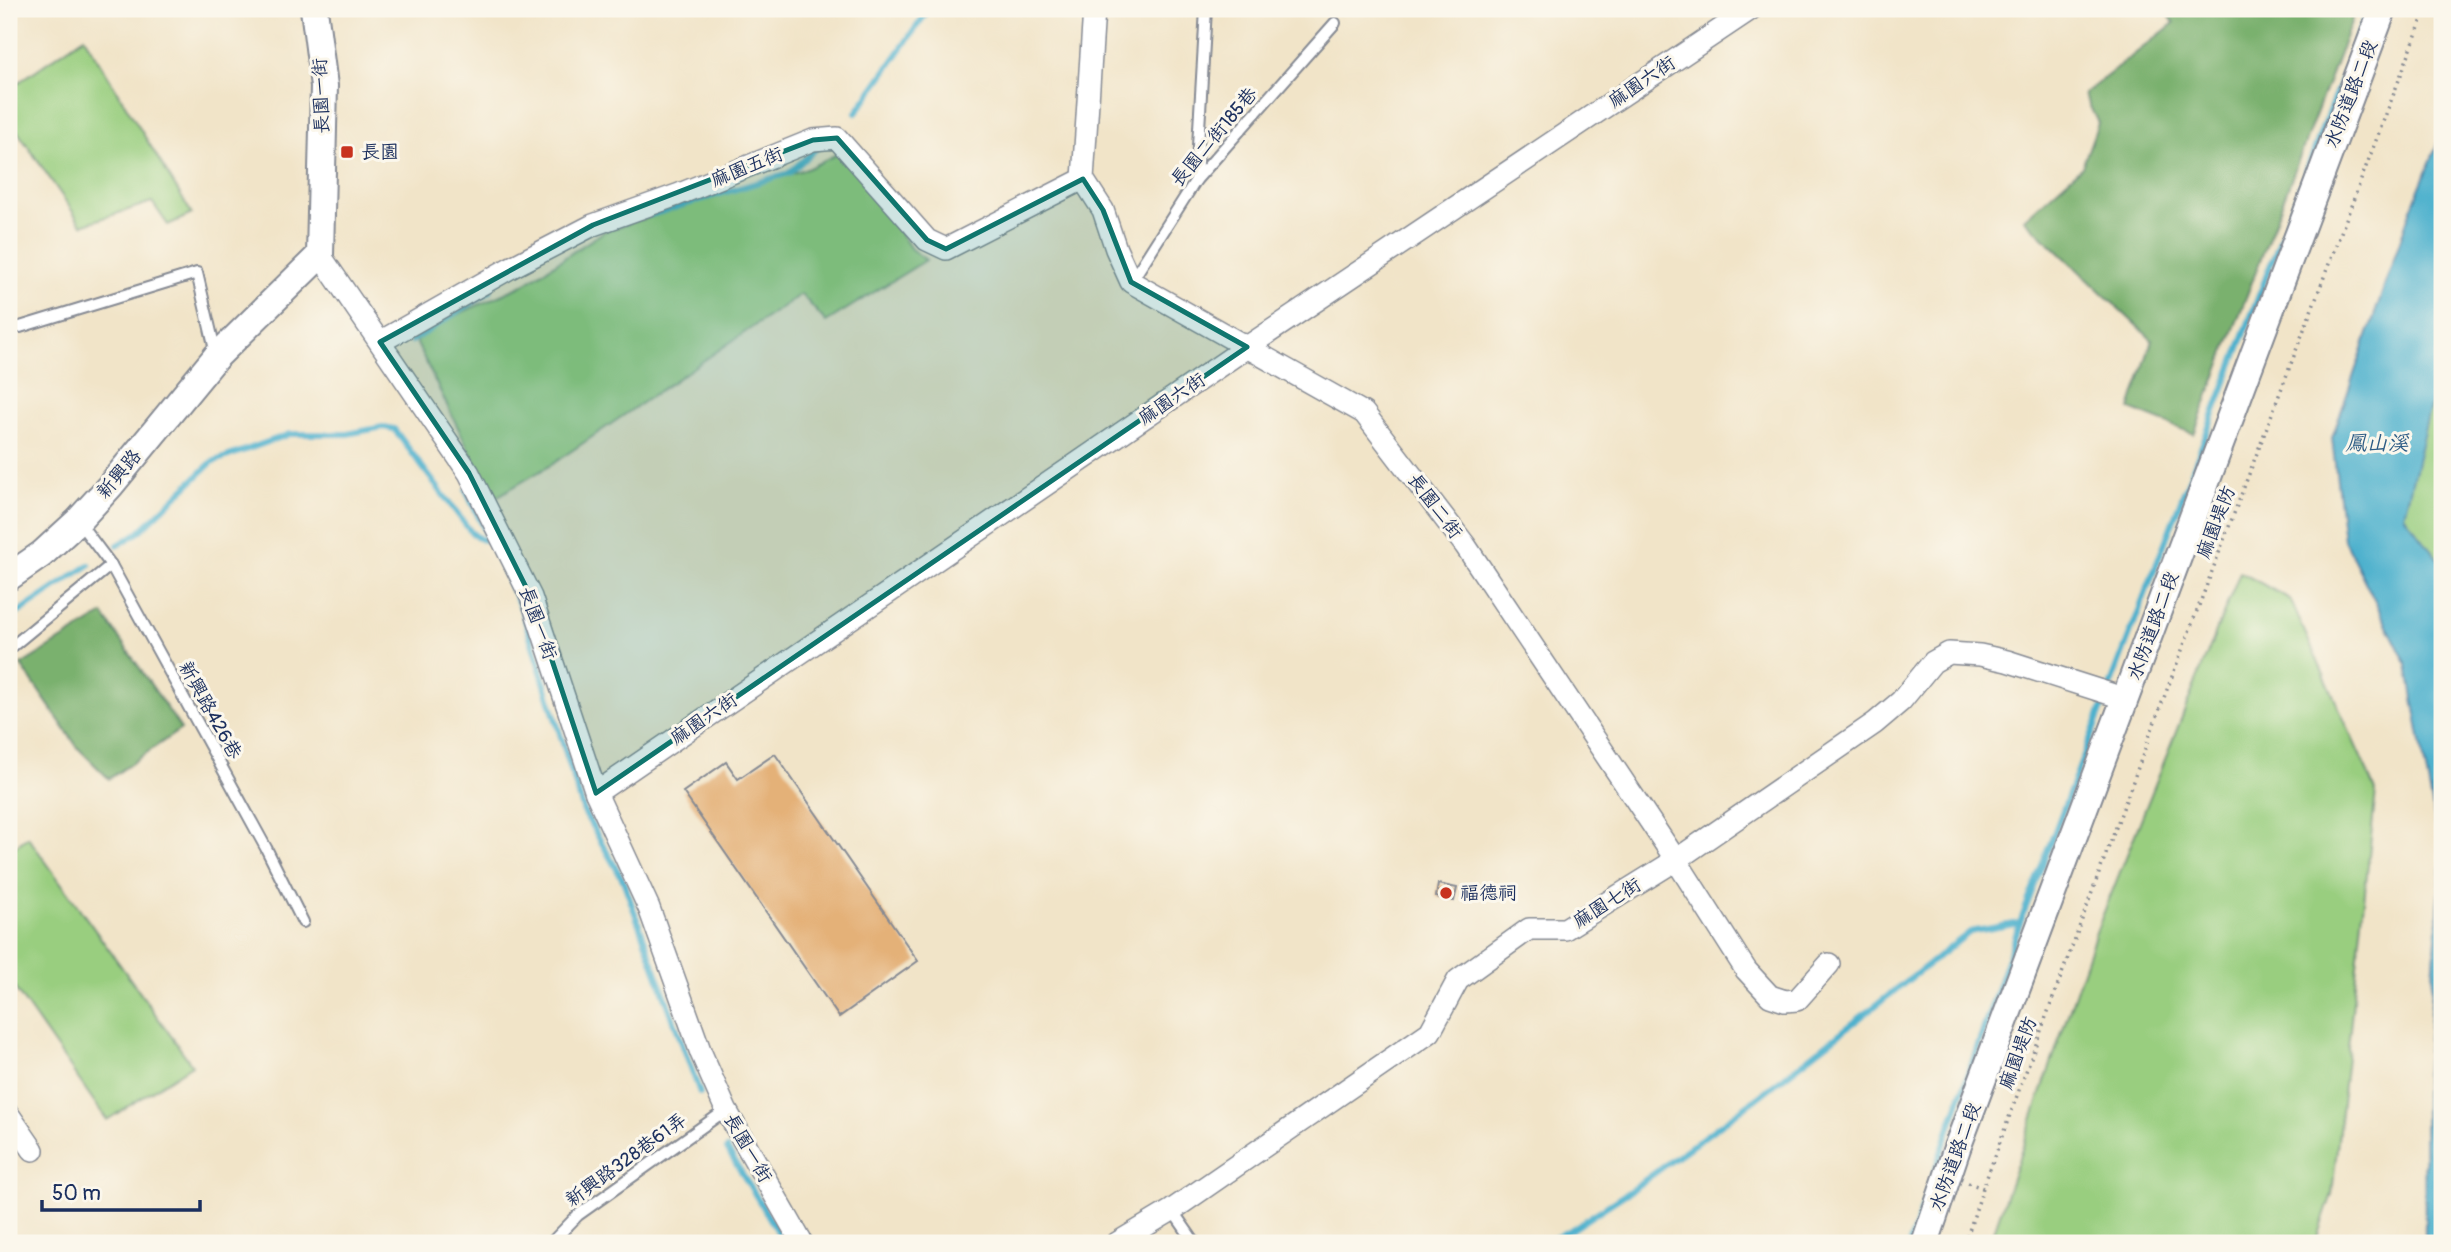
<svg xmlns="http://www.w3.org/2000/svg" width="2451" height="1252" font-family="Pangolin,'LXGW WenKai TC',sans-serif">
<rect width="100%" height="100%" fill="#fbf7ec"/>
<filter id="ink" filterUnits="userSpaceOnUse"><feTurbulence type="fractalNoise" baseFrequency=".0143" numOctaves="2"/><feDisplacementMap in="SourceGraphic" scale="14" xChannelSelector="R" yChannelSelector="G"/><feConvolveMatrix kernelMatrix="1 2 1 2 8 2 1 2 1" color-interpolation-filters="sRGB"/></filter>
<filter id="wash" filterUnits="userSpaceOnUse"><feTurbulence type="fractalNoise" baseFrequency=".00686" numOctaves="4" result="noise"/><feDisplacementMap in="SourceGraphic" scale="28" xChannelSelector="R" yChannelSelector="G"/><feGaussianBlur stdDeviation="1.57" result="paint"/><feColorMatrix in="noise" values="0 0 0 0 0 0 0 0 0 0 0 0 0 0 0 0 0 1.4 0 .05"/><feComposite in="paint" operator="in"/></filter>
<g filter="url(#wash)">
<rect width="100%" height="100%" fill="#f1e4c8"/>
<g fill="#99ce7f" stroke="#5a7e6e" stroke-width="2">
<path d="M84 37 192 214 168 225 152 202 82 225 9 119V89Z"/>
<path d="M845 150 911 249 926 260 826 322 801 294 554 463 493 499 417 344 418 332 521 286 605 231 809 168Z"/>
<path d="M2442 356V564L2404 515Z"/>
<path d="M2240 572 2290 599 2376 791 2332 1194 2315 1243H1990L2096 932Z"/>
<path d="M28 837 192 1065 107 1120 9 980V851Z"/>
</g>
<g fill="#7ab16e" stroke="#4a7066" stroke-width="2">
<path d="M2165 9H2356L2194 434 2130 409 2152 340 2024 219 2082 167 2098 123 2084 94 2174 23Z"/>
<path d="M103 614 181 729 109 779 78 748 21 665Z"/>
</g>
<path fill="#4eb1cd" stroke="#347096" stroke-width="2" d="M2442 133V356L2404 515 2442 564V1243H2425L2424 1095 2442 859 2407 665 2344 540 2332 438 2411 209Z"/>
<g fill="none" stroke-linecap="round" stroke-linejoin="round">
<g stroke="#4eb1cd" stroke-width="6">
<path d="M856 113 929 9"/>
<path d="M650 215 789 173 819 146"/>
<path d="M412 341 490 291"/>
<path d="M466 490 522 610 584 812 623 880 700 1093"/>
<path d="M118 545 139 532 212 462 290 434H347L383 427 394 429 471 532 480 539 490 541"/>
<path d="M9 619 89 565"/>
<path d="M727 1149 785 1243"/>
<path d="M1546 1243 1572 1229 1630 1191 1757 1098 1970 932 2020 923"/>
<path d="M1910 1243 2020 923 2368 9"/>
</g>
</g>
<g id="blocks">
<g fill="#e4b178">
<path d="M775 754 918 961 839 1017 683 792 726 762 738 779Z"/>
<path d="M1438 884 1457 888 1454 901 1436 897Z"/>
</g>
</g>
</g>
<g filter="url(#ink)">
<use href="#blocks" fill-opacity="0" stroke="#868a93" stroke-width="2"/>
<g fill="none" stroke-linecap="round" stroke-linejoin="round">
<g stroke="#868a93" stroke-width="14">
<g id="service">
<path d="M1196 180 1206 9"/>
<path d="M1131 282 1196 180 1335 23"/>
<path d="M20 327 197 273 216 354"/>
<path d="M78 521 111 565 266 848 303 922"/>
<path d="M9 649 111 565"/>
<path d="M1172 1210 1195 1243"/>
<path d="M551 1243 578 1215 726 1110"/>
</g>
</g>
<g stroke="#868a93" stroke-width="24">
<g id="minor">
<path d="M1094 9 1083 179 1103 210 1116 249 1131 282 1364 413 1465 545 1676 860 1746 970 1770 996 1785 1001 1797 1000 1829 964"/>
<path d="M320 255 469 473 531 597 596 793 649 908 701 1053 726 1110 802 1243"/>
<path d="M380 342 510 268 593 225 677 195 813 140 837 138 927 240 946 249 1083 179"/>
<path d="M596 793 1247 347 1751 9"/>
<path d="M9 1115 33 1150"/>
<path d="M1117 1243 1172 1210 1430 1032 1458 980 1529 929H1565L1676 860 1875 723 1901 701 1933 662 1949 653 1980 655 2007 661 2126 699"/>
</g>
</g>
<g stroke="#868a93" stroke-width="30">
<g id="tertiary">
<path d="M9 577 42 554 78 521 110 486 216 357 320 255 324 86 314 9"/>
<path d="M1925 1243 1957 1148 2383 9"/>
</g>
</g>
<g stroke="#868a93" stroke-width="3.5" stroke-dasharray="2 5" stroke-linecap="butt">
<path d="M1968 1183 1983 1188"/>
<path d="M1965 1243 1983 1188 2160 708 2426 9"/>
</g>
<use href="#service" stroke="#fff" stroke-width="10"/>
<use href="#minor" stroke="#fff" stroke-width="21"/>
<use href="#tertiary" stroke="#fff" stroke-width="26"/>
</g>
</g>
<path fill="#0f766e" fill-opacity="0.2" stroke="#0f766e" stroke-width="5" stroke-linejoin="round" d="M837 138 927 240 946 249 1083 179 1103 210 1131 282 1247 347 596 793 531 597 469 473 380 342 593 225 813 140Z"/>
<g fill="#c8321e" stroke="#fbf7ec" stroke-width="2.5">
<rect x="340" y="145" width="14" height="14" rx="3.5"/>
<circle cx="1446" cy="893" r="7"/>
</g>
<g text-anchor="middle" dominant-baseline="central" stroke-width="6" stroke-linejoin="round" paint-order="stroke">
<g font-size="19" fill="#1b2f5e" stroke="#fbf7ec">
<text transform="translate(1642 82) rotate(-34)">麻園六街</text>
<text transform="translate(2351 94) rotate(-69)">水防道路二段</text>
<text transform="translate(321 96) rotate(-92)">長園一街</text>
<text transform="translate(1214 137) rotate(-50)">長園二街185巷</text>
<text transform="translate(747 167) rotate(-22)">麻園五街</text>
<text transform="translate(1172 399) rotate(-34)">麻園六街</text>
<text transform="translate(119 474) rotate(-50)">新興路</text>
<text transform="translate(1435 506) rotate(53)">長園二街</text>
<text transform="translate(2216 522) rotate(-69)">麻園堤防</text>
<text transform="translate(538 623) rotate(70)">長園一街</text>
<text transform="translate(2153 626) rotate(-70)">水防道路二段</text>
<text transform="translate(210 710) rotate(61)">新興路426巷</text>
<text transform="translate(704 719) rotate(-34)">麻園六街</text>
<text transform="translate(1607 903) rotate(-32)">麻園七街</text>
<text transform="translate(2018 1053) rotate(-70)">麻園堤防</text>
<text transform="translate(748 1148) rotate(60)">長園一街</text>
<text transform="translate(1955 1157) rotate(-70)">水防道路二段</text>
<text transform="translate(626 1160) rotate(-36)">新興路328巷61弄</text>
</g>
<g font-size="19" fill="#1b2f5e" stroke="#fbf7ec" text-anchor="start">
<text x="361" y="152">長園</text>
<text x="1460" y="893">福德祠</text>
</g>
<g font-size="21" font-style="italic" fill="#2d5c85" stroke="#fbf7ec">
<text x="2377" y="443">鳳山溪</text>
</g>
</g>
<rect width="2451" height="1252" fill="none" stroke="#fbf7ec" stroke-width="35"/>
<path d="M42 1200v10h158v-10" fill="none" stroke="#1b2f5e" stroke-width="3.5"/>
<text x="52" y="1200" font-size="21" fill="#1b2f5e" stroke="#fbf7ec" stroke-width="5" paint-order="stroke">50 m</text>
</svg>
